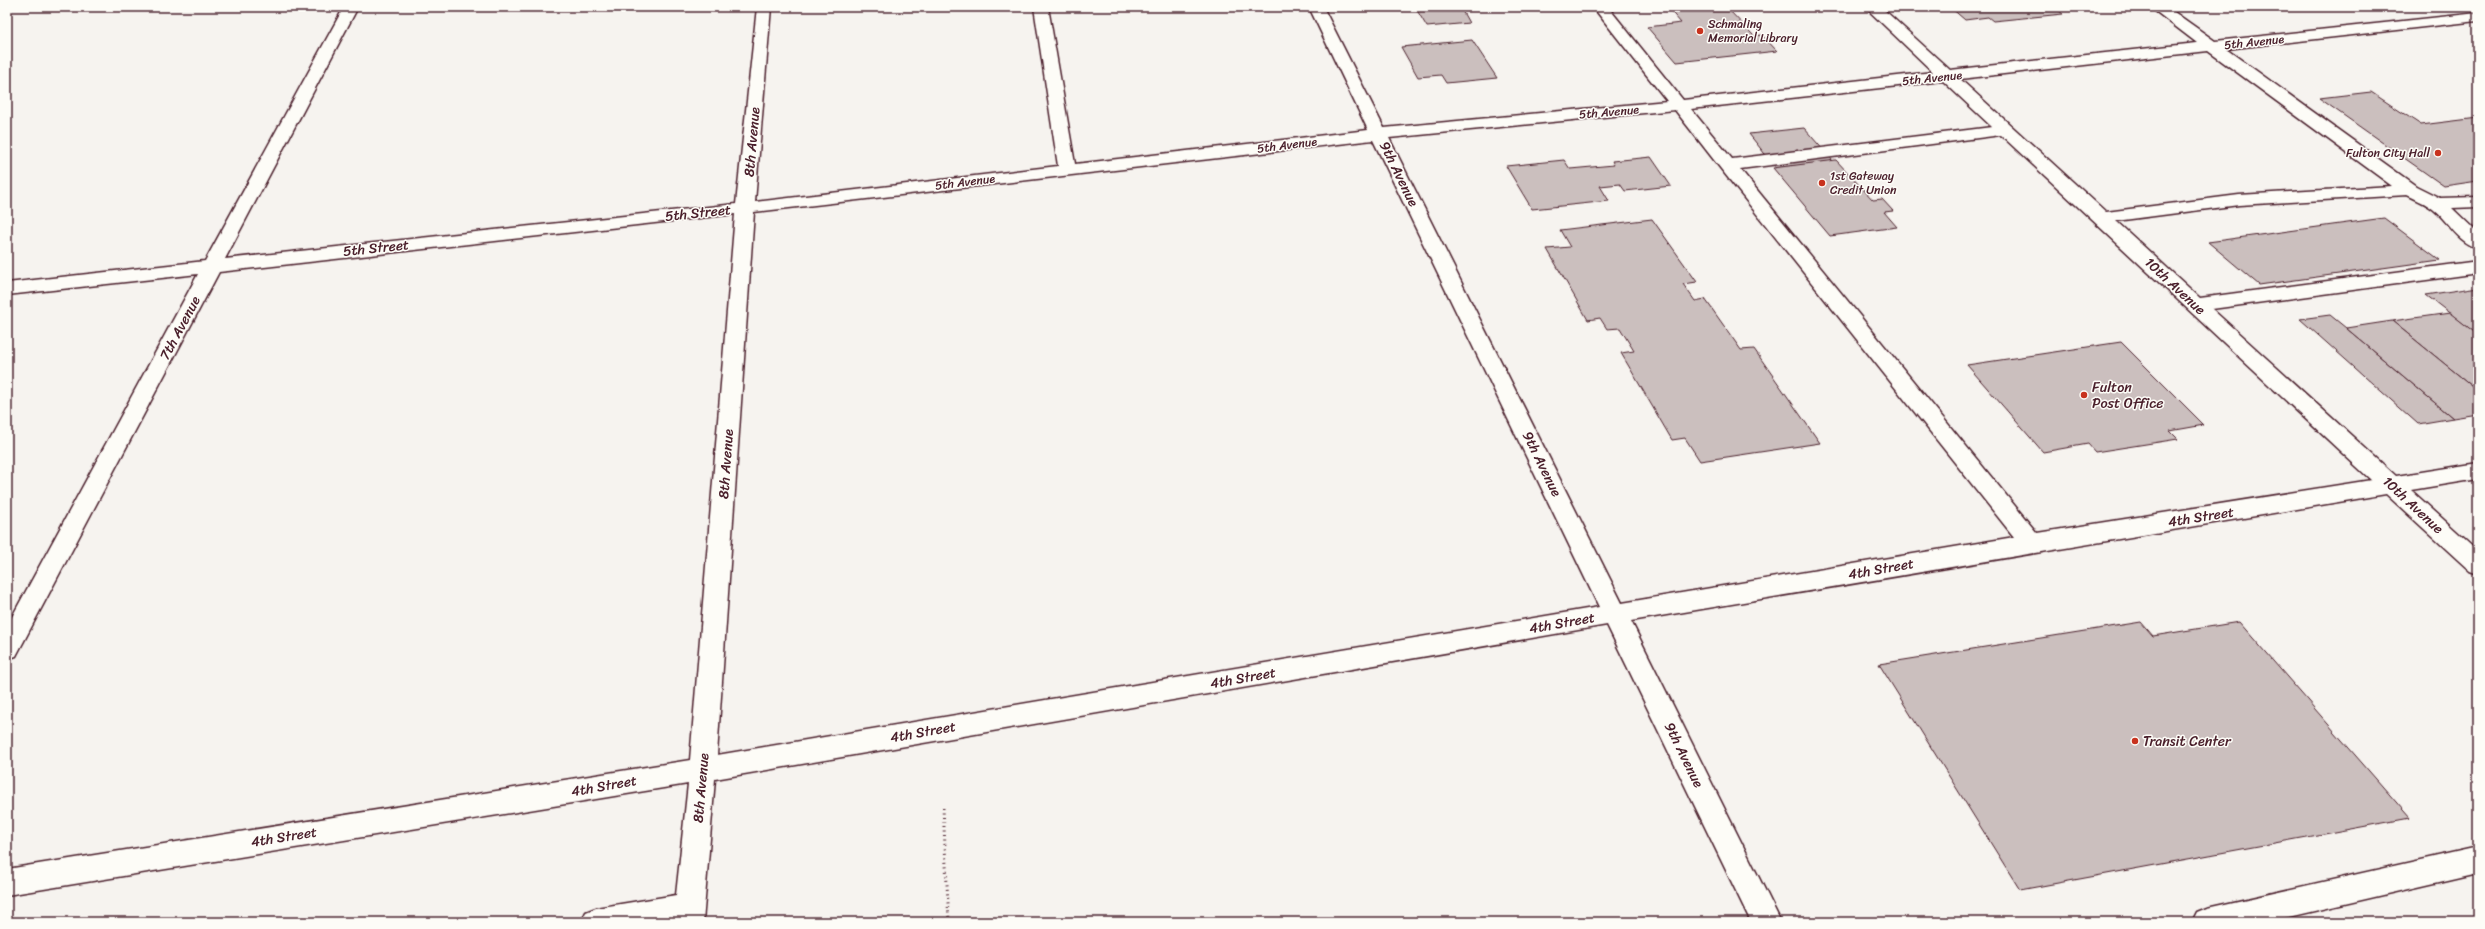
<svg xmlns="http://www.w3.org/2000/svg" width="2485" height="929" font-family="Sriracha,sans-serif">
<rect width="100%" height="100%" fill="#f6f3ef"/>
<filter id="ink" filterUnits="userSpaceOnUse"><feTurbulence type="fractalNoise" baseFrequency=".025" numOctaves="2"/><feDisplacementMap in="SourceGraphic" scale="8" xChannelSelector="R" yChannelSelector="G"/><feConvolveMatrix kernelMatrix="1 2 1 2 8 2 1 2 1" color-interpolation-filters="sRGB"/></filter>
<g filter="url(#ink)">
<g fill="#cbbfbe" stroke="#4a1f2b">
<path d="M1415 7H1460L1469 23 1427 27Z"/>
<path d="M1679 7H1726L1754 36 1762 35 1777 51 1677 62 1647 27 1681 23 1668 8Z"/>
<path d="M1950 7H2054L2063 14 1993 21 1988 17 1965 20Z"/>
<path d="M1472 40 1497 78 1446 83 1441 75 1418 77 1401 47Z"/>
<path d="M2371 92 2421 125 2478 118V181L2444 186 2319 98Z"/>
<path d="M1804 128 1833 161 1776 168 1749 134Z"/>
<path d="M1651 157 1671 186 1625 191 1620 184 1600 186 1609 201 1532 209 1506 166 1564 160 1570 169 1614 165 1612 161Z"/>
<path d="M1836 160 1873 200 1882 199 1893 211 1884 212 1897 227 1830 236 1773 168Z"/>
<path d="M2384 218 2440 260 2259 285 2208 242Z"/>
<path d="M1652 219 1697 282 1683 284 1695 301 1705 299 1741 350 1754 349 1820 443 1700 461 1685 438 1672 440 1621 353 1634 351 1620 328 1607 329 1600 318 1588 320 1547 249 1570 247 1560 230Z"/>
<path d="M2478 287V335L2426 295Z"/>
<path d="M2450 313 2478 335V391L2392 321Z"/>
<path d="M2330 315 2346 328 2453 418 2418 424 2300 319Z"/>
<path d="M2392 321 2478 391V414L2453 418 2346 328Z"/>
<path d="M2121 342 2204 425 2170 431 2178 439 2095 452 2088 444 2043 452 1967 365Z"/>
<path d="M2141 622 2153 636 2239 622 2410 818 2020 890 1879 664Z"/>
</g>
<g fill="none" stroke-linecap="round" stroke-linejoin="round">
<g stroke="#4a1f2b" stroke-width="3">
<g id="minor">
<path d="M344 7H358L225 259 736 204 757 7H771L755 202 1058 166 1034 7H1048L1075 164 1368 130 1309 7H1323L1384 128 1667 101 1593 7H1608L1683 100 1933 72 1865 7H1881L1950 70 2197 43 2150 7H2167L2215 41 2478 13V21L2226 49 2416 186 2440 198 2478 197V207L2452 208 2478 233V248C2456 242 2447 218 2430 207 2423 202 2415 199 2407 195L2239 205 2116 221 2200 298 2478 261V273L2212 309 2396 476 2478 463V479L2411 490 2478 551V574L2470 571 2386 494 1631 621 1781 922H1751L1607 625 715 779 703 922H581L586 912 596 908 676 895 688 784 7 895V869L690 760 735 214 219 272 16 656 7 659V626L198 274 7 295V283L205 261ZM2208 51 2392 186 2239 195 2106 212 1960 79ZM1943 81 1992 127 1732 159 1691 109ZM1675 110 1721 169 2014 537 1622 603 1389 138ZM2001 135 2371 480 2037 533 1740 169ZM1373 140 1599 607 717 755 754 212Z"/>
<path d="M2478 847V873L2267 922H2192L2197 912 2207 908Z"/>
</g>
</g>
<path stroke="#4a1f2b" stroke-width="3" stroke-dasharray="1 3.5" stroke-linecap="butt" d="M943 808 949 922"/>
<use href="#minor" fill="#fdfcf7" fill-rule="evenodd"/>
</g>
</g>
<g fill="#c8321e" stroke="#fdfcf7" stroke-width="1.5">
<circle cx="1700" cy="31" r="4"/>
<circle cx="2438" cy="153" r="4"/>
<circle cx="1822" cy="183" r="4"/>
<circle cx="2084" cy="395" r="4"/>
<circle cx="2135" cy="741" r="4"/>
</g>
<g text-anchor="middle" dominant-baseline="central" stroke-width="3" stroke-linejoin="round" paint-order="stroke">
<g font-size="12" fill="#4a1f2b" stroke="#fdfcf7" text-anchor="start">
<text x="1708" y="24">Schmaling<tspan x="1708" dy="14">Memorial Library</tspan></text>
<text x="2430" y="153" text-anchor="end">Fulton City Hall</text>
<text x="1830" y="176">1st Gateway<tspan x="1830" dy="14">Credit Union</tspan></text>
</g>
<g font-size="12" fill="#4a1f2b" stroke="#fdfcf7">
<text transform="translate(2254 42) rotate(-6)">5th Avenue</text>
<text transform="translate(1932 78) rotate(-6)">5th Avenue</text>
<text transform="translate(1609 112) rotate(-5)">5th Avenue</text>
<text transform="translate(1287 145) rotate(-7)">5th Avenue</text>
<text transform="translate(965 182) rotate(-7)">5th Avenue</text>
</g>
<g font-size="14" fill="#4a1f2b" stroke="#fdfcf7">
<text transform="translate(752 142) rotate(-85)">8th Avenue</text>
<text transform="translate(1399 174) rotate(64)">9th Avenue</text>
<text transform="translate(698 213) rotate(-6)">5th Street</text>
<text transform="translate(376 248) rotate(-6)">5th Street</text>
<text transform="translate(2175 286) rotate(43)">10th Avenue</text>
<text transform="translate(180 328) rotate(-62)">7th Avenue</text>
<text transform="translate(726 464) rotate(-86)">8th Avenue</text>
<text transform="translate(1542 464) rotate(64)">9th Avenue</text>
<text transform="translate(2413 505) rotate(43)">10th Avenue</text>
<text transform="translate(2201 517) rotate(-9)">4th Street</text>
<text transform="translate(1881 569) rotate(-10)">4th Street</text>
<text transform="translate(1562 623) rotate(-10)">4th Street</text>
<text transform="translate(1243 678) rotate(-10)">4th Street</text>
<text transform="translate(923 732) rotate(-10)">4th Street</text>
<text transform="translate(1684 755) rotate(64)">9th Avenue</text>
<text transform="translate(604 786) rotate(-10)">4th Street</text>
<text transform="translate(701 788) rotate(-85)">8th Avenue</text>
<text transform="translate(284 837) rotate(-9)">4th Street</text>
</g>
<g font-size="14" fill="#4a1f2b" stroke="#fdfcf7" text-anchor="start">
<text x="2092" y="387">Fulton<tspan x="2092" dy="16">Post Office</tspan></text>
<text x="2143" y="741">Transit Center</text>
</g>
</g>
<rect width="2485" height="929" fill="none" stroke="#fdfcf7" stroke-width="24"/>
<rect x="12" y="12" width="2461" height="905" fill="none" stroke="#4a1f2b" stroke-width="1.5" filter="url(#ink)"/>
</svg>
